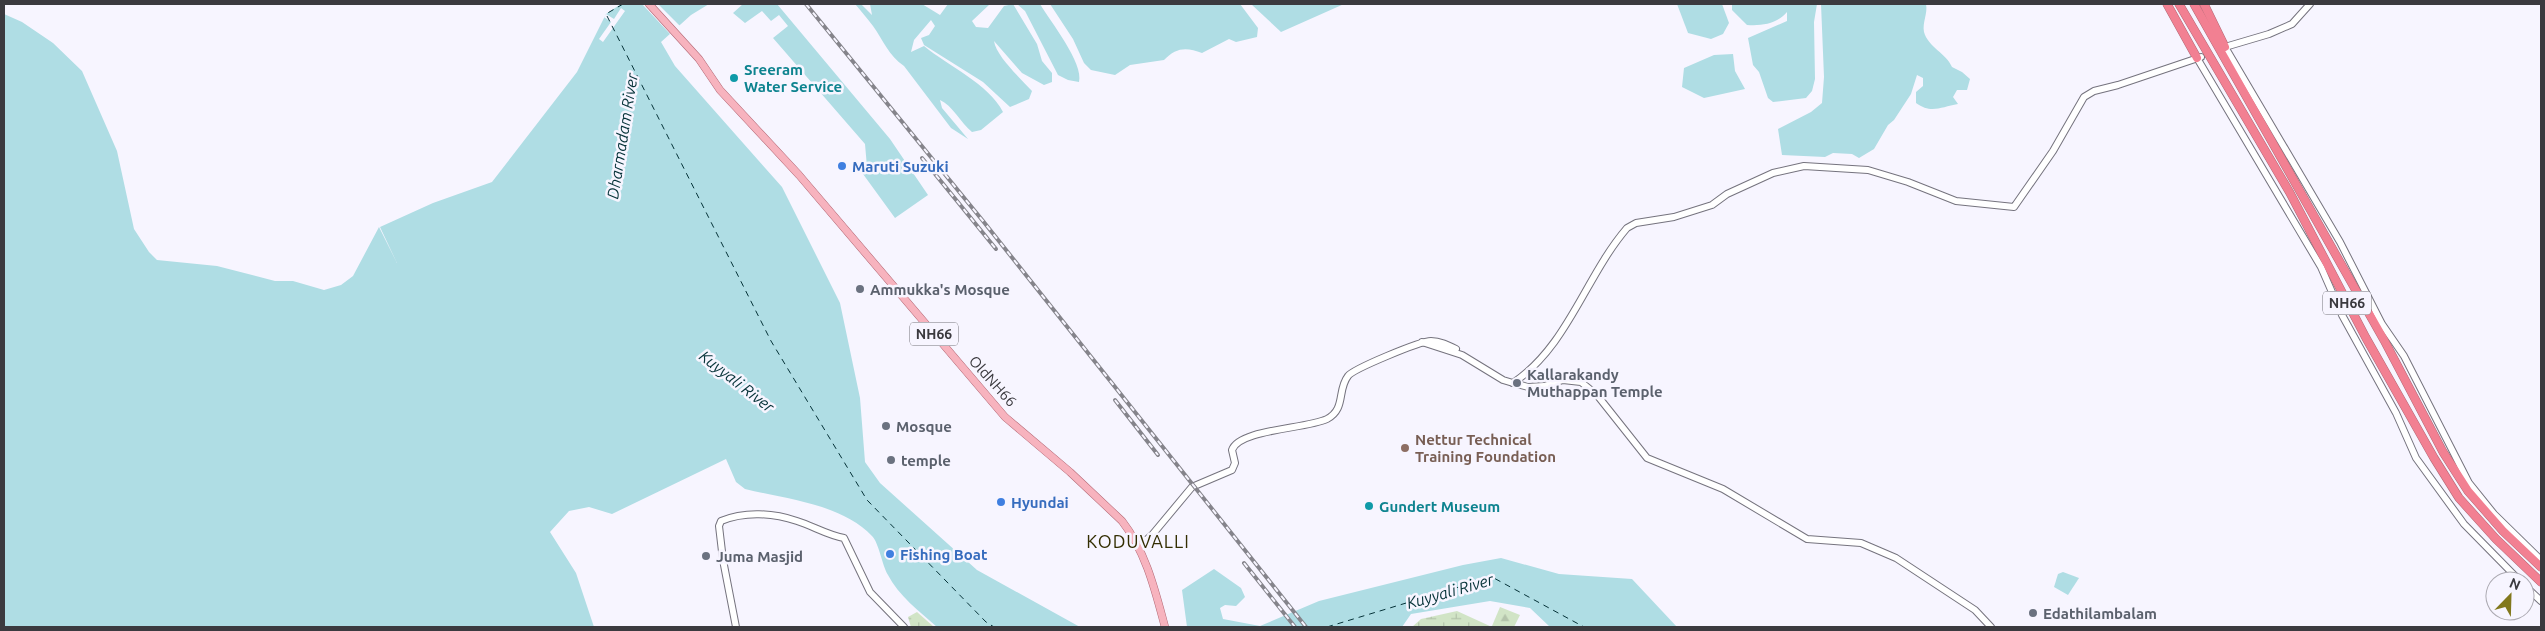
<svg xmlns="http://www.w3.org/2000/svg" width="2545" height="631" font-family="Ubuntu,sans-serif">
<defs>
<pattern id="forest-firs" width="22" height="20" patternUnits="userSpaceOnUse" patternTransform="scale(1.25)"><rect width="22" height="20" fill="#d1e4c6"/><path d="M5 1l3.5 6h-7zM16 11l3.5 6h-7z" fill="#b4c4ab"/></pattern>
<pattern id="wetland-marsh" width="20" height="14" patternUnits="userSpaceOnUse" patternTransform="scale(1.25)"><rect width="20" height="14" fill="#d1e4c6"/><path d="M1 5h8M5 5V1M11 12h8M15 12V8" fill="none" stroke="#b4c4ab"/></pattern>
</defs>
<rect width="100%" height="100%" fill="#f7f5ff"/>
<path fill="url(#forest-firs)" d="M1500 607 1520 615 1514 627 1492 626Z"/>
<g fill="url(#wetland-marsh)">
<path d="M1457 611 1492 627H1412L1421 619Z"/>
<path d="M917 612 934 627H911L908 617Z"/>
</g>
<g fill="#afdde4">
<path d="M621 4H709L691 15 661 42 675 66 782 187 840 303 860 398 865 462 880 483 977 570 1080 627H937C920 612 898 595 888 575 882 565 879 543 872 536 842 504 786 499 745 489L736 482 726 459 612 514 589 507 569 511 550 532 576 573 594 627H4V14L22 22 53 43 82 71 117 151 134 229 149 252 157 260 217 266 275 281H293L324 290 341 285 353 276 379 227 397 263 380 227 433 203 492 182 577 72 606 14Z"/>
<path d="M743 4H777L890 139 928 195 895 218 863 174 867 167 865 144 773 38 788 26 779 15 771 21 762 11 745 23 733 13Z"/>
<path d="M855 4H861L872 15 870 4H922L940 15 948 4H990L972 21 976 27 988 28 1004 6 1013 4 1037 44 1042 61 1052 73V82L1044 85 1022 73 994 41C996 56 1021 79 1032 91L1029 99 1010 107 983 82 924 45 921 38 929 35 935 26 931 20 914 40 911 52 924 46C948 66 989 84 1003 112L981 130 972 132C961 123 952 105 940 100L942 108 968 139 951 128 904 66C889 56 883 40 873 26 867 18 861 11 855 4Z"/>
<path d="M1017 4H1040C1050 21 1084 63 1079 82L1068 80 1058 75 1025 11Z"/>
<path d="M1050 4H1240L1258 28 1257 37 1236 42 1229 39 1202 53C1187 47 1176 47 1164 60L1130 65 1115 75 1091 70 1084 63 1073 39Z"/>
<path d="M1251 4H1344L1281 32Z"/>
<path d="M1677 4H1722L1729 23 1723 34 1711 39 1688 33Z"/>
<path d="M1732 4H1817L1814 22 1815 79 1812 91 1806 98 1773 102 1768 98 1759 72 1753 65 1748 38 1787 21V12C1777 24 1762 26 1747 25L1732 10Z"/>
<path d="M1821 4H1926C1928 13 1922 23 1924 32 1928 47 1946 53 1952 67L1962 72 1970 79 1967 90H1957L1953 97 1958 104C1941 107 1931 114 1916 103V92L1923 86V78L1917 75 1911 94 1894 120 1888 125 1874 149 1859 158 1852 154 1833 153 1825 157 1782 155 1778 129 1811 112 1822 103 1824 77Z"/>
<path d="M1733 54 1735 71 1745 89 1704 98 1682 87 1684 68 1714 55Z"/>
<path d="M1501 558 1559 574 1632 579 1677 627H1550L1530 608 1490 601 1411 614 1402 627H1187L1182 590 1214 569 1241 588 1245 597 1236 606 1225 605 1220 608 1223 619 1260 626 1319 601 1463 565Z"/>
<path d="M2063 572 2079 578 2068 595 2054 587 2058 574Z"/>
</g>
<g fill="#f7f5ff">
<path d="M642 4H658L681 27 671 35Z"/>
<path d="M621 8 625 11 603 42 599 39 611 22 604 17 606 14 614 19Z"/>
</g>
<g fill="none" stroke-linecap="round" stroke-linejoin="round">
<g stroke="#053238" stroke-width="1" stroke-dasharray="6 5" stroke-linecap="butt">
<path d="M623 4 606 14 771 341 867 500 986 622 994 627"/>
<path d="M1327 627 1492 577 1584 627"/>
</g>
<g stroke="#75737e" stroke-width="8">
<g id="secondary">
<path d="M2310 4 2292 24 2269 34 2225 47 2340 242 2382 324 2404 356 2469 483 2494 514 2541 560"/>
<path d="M2197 58 2321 267 2342 315 2396 413 2416 458 2464 524 2520 581"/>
<path d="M1422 342 1462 355 1503 380 1513 383C1568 346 1585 277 1627 228L1636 223 1674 217 1712 205 1727 194 1773 173 1804 166 1868 170 1908 182 1956 201 2014 207 2053 151 2084 97 2094 91 2118 85 2201 57"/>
<path d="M1513 383 1528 387 1544 386 1563 380 1581 382 1597 395 1647 458 1723 489 1807 539 1861 543 1896 558 1975 610 1991 627"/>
<path d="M1138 547 1152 535 1192 487 1232 470 1235 463 1232 450C1239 429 1306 429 1327 419 1346 409 1337 390 1348 376 1353 369 1420 341 1431 341 1440 341 1448 345 1456 349"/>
<path d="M2525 586 2541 601"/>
<path d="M736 627 723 560 719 526 721 521C745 511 773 513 797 521 813 526 827 535 844 538L870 592 904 627"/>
</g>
</g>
<g stroke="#b26875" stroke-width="8">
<path id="primary" d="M649 4 699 59 720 90 799 175 1005 417 1070 472 1122 521C1146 552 1155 590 1165 627"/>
</g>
<g stroke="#b26875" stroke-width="9">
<g id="highway">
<path d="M2167 4 2197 58"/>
<path d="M2179 4 2290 193 2366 338 2434 458 2459 498 2496 539 2541 582"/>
<path d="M2194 4 2384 340 2443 452 2468 491 2503 531 2541 567"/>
<path d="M2204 4 2225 47"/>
</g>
</g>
<use href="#secondary" stroke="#fff" stroke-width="6"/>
<use href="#primary" stroke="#f7b3be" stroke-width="7"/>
<use href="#highway" stroke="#f28092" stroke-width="8"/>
<g stroke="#85848b" stroke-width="4">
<g id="rail">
<path d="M806 4 983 221 1306 627"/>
<path d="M922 158 996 249"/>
<path d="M1115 400 1158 455"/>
<path d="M1244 563 1295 627"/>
</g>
</g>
<use href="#rail" stroke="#f7f5ff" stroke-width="2" stroke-dasharray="5.5" stroke-linecap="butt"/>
</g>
<g fill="#0f9aa8" stroke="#f7f5ff" stroke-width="2">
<circle cx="734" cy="78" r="5"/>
<circle cx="1369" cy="506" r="5"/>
</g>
<g fill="#3f7fe0" stroke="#f7f5ff" stroke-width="2">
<circle cx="842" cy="166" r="5"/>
<circle cx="1001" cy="502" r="5"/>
<circle cx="890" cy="554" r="5"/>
</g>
<g fill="#6b7280" stroke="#f7f5ff" stroke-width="2">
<circle cx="860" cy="289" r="5"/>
<circle cx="1517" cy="383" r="5"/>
<circle cx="886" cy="426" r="5"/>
<circle cx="891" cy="460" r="5"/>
<circle cx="706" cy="556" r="5"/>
<circle cx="2033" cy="613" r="5"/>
</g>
<circle fill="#8d6e63" stroke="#f7f5ff" stroke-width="2" cx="1405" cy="448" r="5"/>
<g text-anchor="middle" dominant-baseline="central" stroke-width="5" stroke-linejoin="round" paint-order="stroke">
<g fill="#f7f5ff" stroke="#737279" stroke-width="1">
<rect x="2323" y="291.5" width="48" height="23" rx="4"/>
<rect x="910" y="322.5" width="48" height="23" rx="4"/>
</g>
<g font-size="14" font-weight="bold" fill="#3b3a3f">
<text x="2347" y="303">NH66</text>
<text x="934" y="334">NH66</text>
</g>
<g font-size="15" font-weight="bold" fill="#0d838f" stroke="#f7f5ff" text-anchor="start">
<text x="744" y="69">Sreeram<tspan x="744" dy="17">Water Service</tspan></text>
<text x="1379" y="506">Gundert Museum</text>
</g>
<g font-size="15" font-weight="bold" fill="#366cbe" stroke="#f7f5ff" text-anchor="start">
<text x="852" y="166">Maruti Suzuki</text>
<text x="1011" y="502">Hyundai</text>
<text x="900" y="554">Fishing Boat</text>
</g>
<g font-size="15" font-weight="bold" fill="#5b616d" stroke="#f7f5ff" text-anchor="start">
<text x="870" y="289">Ammukka's Mosque</text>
<text x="1527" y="374">Kallarakandy<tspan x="1527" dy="17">Muthappan Temple</tspan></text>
<text x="896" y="426">Mosque</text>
<text x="901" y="460">temple</text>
<text x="716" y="556">Juma Masjid</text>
<text x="2043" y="613">Edathilambalam</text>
</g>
<g font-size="15" fill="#3b3a3f" stroke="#f7f5ff">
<text transform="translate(993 381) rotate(48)">OldNH66</text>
</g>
<g font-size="15" font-weight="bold" fill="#785e54" stroke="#f7f5ff" text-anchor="start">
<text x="1415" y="439">Nettur Technical<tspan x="1415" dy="17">Training Foundation</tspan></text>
</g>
<g font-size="16" font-style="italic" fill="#053238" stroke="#f7f5ff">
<text transform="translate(622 136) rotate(-81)">Dharmadam River</text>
<text transform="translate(737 381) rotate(38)">Kuyyali River</text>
<text transform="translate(1450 591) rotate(-16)">Kuyyali River</text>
</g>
<g font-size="18" letter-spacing="1" fill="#332e02" stroke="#f7f5ff">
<text x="1138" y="541">KODUVALLI</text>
</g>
</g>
<rect width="2545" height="631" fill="none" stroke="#3b3a3f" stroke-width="10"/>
<g transform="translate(2510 596) rotate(23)"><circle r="24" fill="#f7f5ff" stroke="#acaab2"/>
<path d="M0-4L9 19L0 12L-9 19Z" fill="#82781d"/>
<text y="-8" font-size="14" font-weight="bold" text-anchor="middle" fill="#3b3a3f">N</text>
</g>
</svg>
